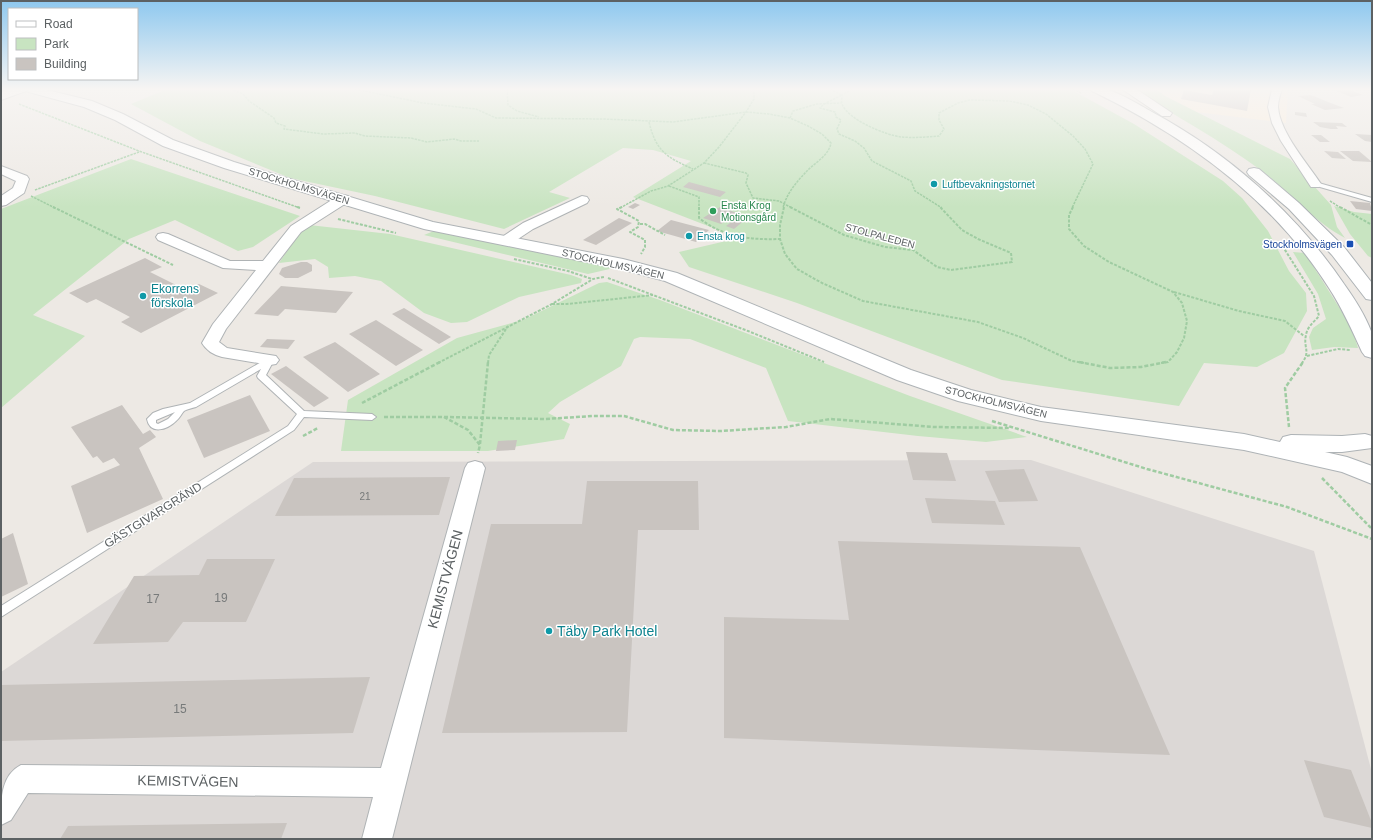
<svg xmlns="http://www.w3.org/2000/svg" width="1373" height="840" font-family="Arial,sans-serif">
<rect width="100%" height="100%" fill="#ede9e4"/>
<path fill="#fcedda" d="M1156 89H1288L1286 123 1196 112 1165 96Z"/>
<path fill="#dcd8d6" d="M1031 460 1314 551 1372 773V839H1V672L313 462Z"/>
<g fill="#c8e4c1">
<path d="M167 89H1070L1134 124 1223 181 1242 198 1268 231 1289 271 1306 293 1307 311 1284 353 1257 367 1204 363 1179 406 1002 380 797 303 689 267 679 252 739 238 633 197 691 161 653 150 623 148 549 192 570 198 504 229 375 196 290 178 200 141 131 104Z"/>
<path d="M1132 89H1156L1165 96 1290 159 1331 205 1337 227 1345 238C1314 222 1290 192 1262 171 1220 140 1176 116 1132 89Z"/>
<path d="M131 159 300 216 253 247 238 251 175 220 129 239 33 315 85 336 1 408V209Z"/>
<path d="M1334 206 1354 212 1372 214V258L1368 256 1350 234Z"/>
<path d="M309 225 390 234 571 275 582 279 581 283 519 297 467 322 451 323 424 313 381 281 355 276 329 278 328 267 315 259 279 263 298 235Z"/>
<path d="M434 231 589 263 614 268 588 274 424 235Z"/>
<path d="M1293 252 1305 253 1352 328 1358 348 1334 347 1312 350 1309 337 1313 328 1326 319 1318 294Z"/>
<path d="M607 282 660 300 910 396 1027 437 986 442 918 436 788 421 766 368 690 339 640 337 634 339 621 366 560 402 548 413 570 424 564 439 488 451H341L348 400 457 338 523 320 599 283Z"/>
</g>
<g fill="#c9c4c0">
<path d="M1214 89H1251L1247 111 1181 99 1184 90 1212 95Z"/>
<path d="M1332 89H1348L1363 95 1351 97Z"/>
<path d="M1311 95 1328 102 1344 108 1325 110 1311 104H1315L1298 96Z"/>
<path d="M1295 112 1306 113 1307 117 1295 115Z"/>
<path d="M1313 122 1342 123 1347 127 1336 126 1338 129H1331L1320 127Z"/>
<path d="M1355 134 1372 135V142L1365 141Z"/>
<path d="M1311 135H1321L1330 142H1320Z"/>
<path d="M1324 151 1338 152 1346 159 1332 158Z"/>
<path d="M1340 151H1359L1372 162 1353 161Z"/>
<path d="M689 182 726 192 720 197 683 187Z"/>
<path d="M1350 201 1370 203 1372 211 1356 209Z"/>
<path d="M635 203 640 205 633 209 628 207Z"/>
<path d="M720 207 737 213 721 224 703 218Z"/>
<path d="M738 217 746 219 734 229 726 226Z"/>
<path d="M619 218 632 223 596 245 583 240Z"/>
<path d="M671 220 709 230 696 242 657 231Z"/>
<path d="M145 258 162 267 150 272 186 290 199 284 218 293 141 333 121 322 130 317 96 299 87 303 69 293Z"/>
<path d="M301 262H307L312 265V271L298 278H285L279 274 282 268Z"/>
<path d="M281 286 353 292 336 313 285 309 278 316 254 314Z"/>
<path d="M404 308 451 337 439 344 392 314Z"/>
<path d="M376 320 423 350 396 366 349 334Z"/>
<path d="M267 339 295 340 288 349 260 347Z"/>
<path d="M335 342 380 374 348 392 303 357Z"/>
<path d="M286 366 329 398 314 407 271 374Z"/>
<path d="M250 395 270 431 204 458 187 420Z"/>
<path d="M122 405 143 434 150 430 156 437 139 448 163 499 87 533 71 486 120 465 114 458 103 463 97 456 93 458 71 427Z"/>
<path d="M517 440 515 450 496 451 498 441Z"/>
<path d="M906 452 947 453 956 481 913 480Z"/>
<path d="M1024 469 1038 501 999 502 985 471Z"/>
<path d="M450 477 439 515 275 516 294 478Z"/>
<path d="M587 481H698L699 530H638L627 732 442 733 491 524H582Z"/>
<path d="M925 498 995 501 1005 525 932 523Z"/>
<path d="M13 533 28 584 1 597V539Z"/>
<path d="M838 541 1080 547 1170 755 724 738V617L849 620Z"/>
<path d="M207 559H275L246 622H183L168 642 93 644 134 576 199 575Z"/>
<path d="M370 677 353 733 1 741V685Z"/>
<path d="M1304 760 1351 770 1372 823V828L1324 817Z"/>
<path d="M287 823 281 839H60L68 826Z"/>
</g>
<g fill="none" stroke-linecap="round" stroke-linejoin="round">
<g stroke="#afb3b5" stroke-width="2">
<g id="service">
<path d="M1315 182 1372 198V202L1313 185 1312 184Z"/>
<path d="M270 357 274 360 266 375 304 411 372 414 376 417 372 420 304 417 294 430 1 617V606L288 426 297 414 258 378 257 376 261 369 196 407C192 408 187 409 184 411 181 414 180 418 176 421 167 430 150 435 147 419L153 413 163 409 190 403ZM175 412 168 419 158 424 156 423V420Z"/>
</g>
</g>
<g stroke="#afb3b5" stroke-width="2">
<g id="minor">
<path d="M1272 89H1282C1280 95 1278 101 1278 107 1280 133 1308 164 1321 184L1319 187H1311L1281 141 1272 123 1268 107Z"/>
<path d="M1 166 27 176 29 179 24 193 6 205 1 206V196L13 188 16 181 1 174Z"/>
<path d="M343 195 348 196 349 199 348 202 301 232 226 329 219 342 227 348 276 356 279 360 276 364 270 365 222 357C214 355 206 350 202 343L213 324 256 270 223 268 158 240 156 237 158 234 163 233 168 234 230 261H263L291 226 338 196Z"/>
<path d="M582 196 587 197 589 200 587 203 533 229 512 243 507 244 502 243 500 240 502 237 523 223Z"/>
<path d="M475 461 482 463 485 468 392 839H362L373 797 28 793 11 820 1 825C1 800 0 776 21 765L381 768 465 468 468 463Z"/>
</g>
</g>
<g stroke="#afb3b5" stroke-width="2">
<g id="tertiary">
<path d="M10 89H28L26 91 1 100V92Z"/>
<path d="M1122 89H1136L1172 113 1170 116H1162Z"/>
</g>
</g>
<g stroke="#aeb3b6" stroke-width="2">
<g id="secondary">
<path d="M23 89H43L92 101 123 114 173 140 234 162 433 222 623 259 677 273 911 370 971 390 1041 407 1244 434 1280 442 1283 437 1291 435 1342 436 1365 434 1372 436V448L1342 452H1325L1347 457 1372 466V484L1342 472 1244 450 1041 421 958 401 897 380 665 281 621 269 424 229 224 168 163 146 115 120 84 107 25 91Z"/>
<path d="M1090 89C1095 89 1101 88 1105 89 1118 92 1140 105 1152 112 1228 153 1295 212 1344 284 1354 298 1365 315 1371 331 1373 338 1372 350 1372 358L1365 356 1362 352C1352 330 1342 308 1329 288 1273 199 1185 136 1092 91Z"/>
<path d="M1254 168 1259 169 1299 203 1344 247 1372 283V300L1366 299 1332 255 1289 209 1249 175 1247 172 1249 169Z"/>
</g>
</g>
<g stroke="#9fcca2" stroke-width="1.5" stroke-dasharray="2.5 1" stroke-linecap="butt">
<path d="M230 89 243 94 249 101 274 118 276 123 285 126 284 129 323 134 355 133 365 136 411 138 427 142 454 139 461 141H479"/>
<path d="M355 89 423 103 476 109 496 118 603 119 673 122 746 112 769 114 790 118 808 126 822 134 831 143C829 155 816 162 807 171 798 180 786 194 783 208"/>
<path d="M507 89 508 105 517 111 539 117"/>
<path d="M830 89 842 95 824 104 820 108 835 112 836 117 841 120 837 129 839 134 855 141 864 148 872 161 911 181 915 191 942 208"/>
<path d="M852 89 842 95C842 98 841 101 842 104 848 120 886 135 901 137 914 138 927 137 939 136L944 129 939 120V113L958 103 970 100 1009 101 1028 105 1046 114 1073 136 1085 149 1093 164 1072 208"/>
<path d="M1073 89 1081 93"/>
<path d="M19 104 139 151 300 208"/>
<path d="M790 118 793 111 817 104 841 103"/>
<path d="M649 122C656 151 666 157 693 169"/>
<path d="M704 163 746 173 748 175 746 183 753 198 779 201 792 208"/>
<path d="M669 186 699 197V208"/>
<path d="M35 190 139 152"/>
<path d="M31 196 55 208"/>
<path d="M1330 201 1341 208"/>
<path d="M620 208 651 191 668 186 704 163 719 147 746 112 754 99V89"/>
</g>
<g stroke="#9fcca2" stroke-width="2" stroke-dasharray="3 1.5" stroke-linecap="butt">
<path d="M53 207 173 265"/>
<path d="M297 207 301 208"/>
<path d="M622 207 617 209 639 221 638 227 630 232 645 240V247L641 254"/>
<path d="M699 207V218C723 237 750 240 780 239"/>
<path d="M784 207 780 225V239L785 254 797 269 822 283 863 301 978 322 1023 338 1072 361 1085 363"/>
<path d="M790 207 844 235 885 247 913 250 937 267 951 270 1012 262 1011 253 978 239 962 230 940 207"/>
<path d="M1073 207 1069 215V229L1084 246 1109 262 1173 292 1182 303 1187 321 1184 338 1177 352 1168 362 1161 363"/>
<path d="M1340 207 1372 225"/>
<path d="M338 219 396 233"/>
<path d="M640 224H645L665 235"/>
<path d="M1280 242 1314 296 1319 316C1314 322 1307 327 1306 335 1303 348 1311 351 1302 363"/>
<path d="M514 259 568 271 592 279"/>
<path d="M608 278 748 331 824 362"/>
<path d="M1174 292 1239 311 1285 321 1304 336"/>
<path d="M552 304H567L653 295"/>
<path d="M1307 356 1338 349 1350 350"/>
<path d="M438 363 552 304 593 279 604 277"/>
<path d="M488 363 489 355 508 326"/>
</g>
<g stroke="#9fcca2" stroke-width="2.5" stroke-dasharray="4 2" stroke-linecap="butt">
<path d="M1079 362 1110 368 1141 367 1166 362"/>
<path d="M362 403 440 362"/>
<path d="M384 417H444L468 430 480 445 478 453"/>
<path d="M444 417 545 419 592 416H624L673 430 721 431 786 427 830 419 934 427 1009 428"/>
<path d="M992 421 1147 469 1287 507 1372 539"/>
<path d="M1289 427 1285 388 1303 362"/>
<path d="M303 436 318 428"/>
<path d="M480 444 488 362"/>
<path d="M1322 478 1372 529"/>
</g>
<use href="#service" fill="#fff" fill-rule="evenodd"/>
<use href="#minor" fill="#fff" fill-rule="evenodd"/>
<use href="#tertiary" fill="#fff" fill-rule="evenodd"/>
<use href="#secondary" fill="#fff" fill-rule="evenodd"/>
</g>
<linearGradient id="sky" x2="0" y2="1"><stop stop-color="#8ec8ef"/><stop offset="0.43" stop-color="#f7f5f3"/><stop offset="1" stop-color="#f7f5f3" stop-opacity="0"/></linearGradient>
<rect width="1373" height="207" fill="url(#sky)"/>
<g fill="#0f9aa8" stroke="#fff" stroke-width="1.5">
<circle cx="934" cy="184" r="4"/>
<circle cx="689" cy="236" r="4"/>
<circle cx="143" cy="296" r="4"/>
<circle cx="549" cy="631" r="4"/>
</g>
<circle fill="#2e9e5b" stroke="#fff" stroke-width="1.5" cx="713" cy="211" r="4"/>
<rect fill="#1a4fb4" stroke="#fff" stroke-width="1.5" x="1346" y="240" width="8" height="8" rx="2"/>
<g text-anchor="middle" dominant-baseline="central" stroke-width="3" stroke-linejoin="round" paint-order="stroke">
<g font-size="10" fill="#0d838f" stroke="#fff" text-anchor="start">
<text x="942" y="184">Luftbevakningstornet</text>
<text x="697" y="236">Ensta krog</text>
</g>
<g font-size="10" fill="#5c6163" stroke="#fff">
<text transform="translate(299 186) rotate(17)">STOCKHOLMSVÄGEN</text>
<text transform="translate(880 236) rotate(15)">STOLPALEDEN</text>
<text transform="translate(613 264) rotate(13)">STOCKHOLMSVÄGEN</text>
<text transform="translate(996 402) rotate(14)">STOCKHOLMSVÄGEN</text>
</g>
<g font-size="10" fill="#27864d" stroke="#fff" text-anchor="start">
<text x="721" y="205">Ensta Krog<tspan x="721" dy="12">Motionsgård</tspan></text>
</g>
<g font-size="10" fill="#164399" stroke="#fff" text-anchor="end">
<text x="1342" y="244">Stockholmsvägen</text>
</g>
<g font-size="10" fill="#777a7a">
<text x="365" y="496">21</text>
</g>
<g font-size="12" fill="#0d838f" stroke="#fff" text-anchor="start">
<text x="151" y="289">Ekorrens<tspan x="151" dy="14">förskola</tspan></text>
</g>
<g font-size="12" fill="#5c6163" stroke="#fff">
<text transform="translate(153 515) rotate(-32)">GÄSTGIVARGRÄND</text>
</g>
<g font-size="12" fill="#777a7a">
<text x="221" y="598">19</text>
<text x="153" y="599">17</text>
<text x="180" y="709">15</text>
</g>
<g font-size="14" fill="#5c6163" stroke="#fff">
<text transform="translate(445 579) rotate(-75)">KEMISTVÄGEN</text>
<text transform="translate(188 781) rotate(1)">KEMISTVÄGEN</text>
</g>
<g font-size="14" fill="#0d838f" stroke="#fff" text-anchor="start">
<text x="557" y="631">Täby Park Hotel</text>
</g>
</g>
<rect width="1373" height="840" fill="none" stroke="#5c6163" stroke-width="4"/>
<rect x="8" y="8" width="130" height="72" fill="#ffffff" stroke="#bec0c1"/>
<rect x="16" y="21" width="20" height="6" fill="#ffffff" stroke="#bec0c1"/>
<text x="44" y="28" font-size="12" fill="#5c6163">Road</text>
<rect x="16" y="38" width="20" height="12" fill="#c8e4c1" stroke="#bec0c1"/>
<text x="44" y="48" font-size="12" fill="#5c6163">Park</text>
<rect x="16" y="58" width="20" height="12" fill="#c9c4c0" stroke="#bec0c1"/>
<text x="44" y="68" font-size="12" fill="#5c6163">Building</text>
</svg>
